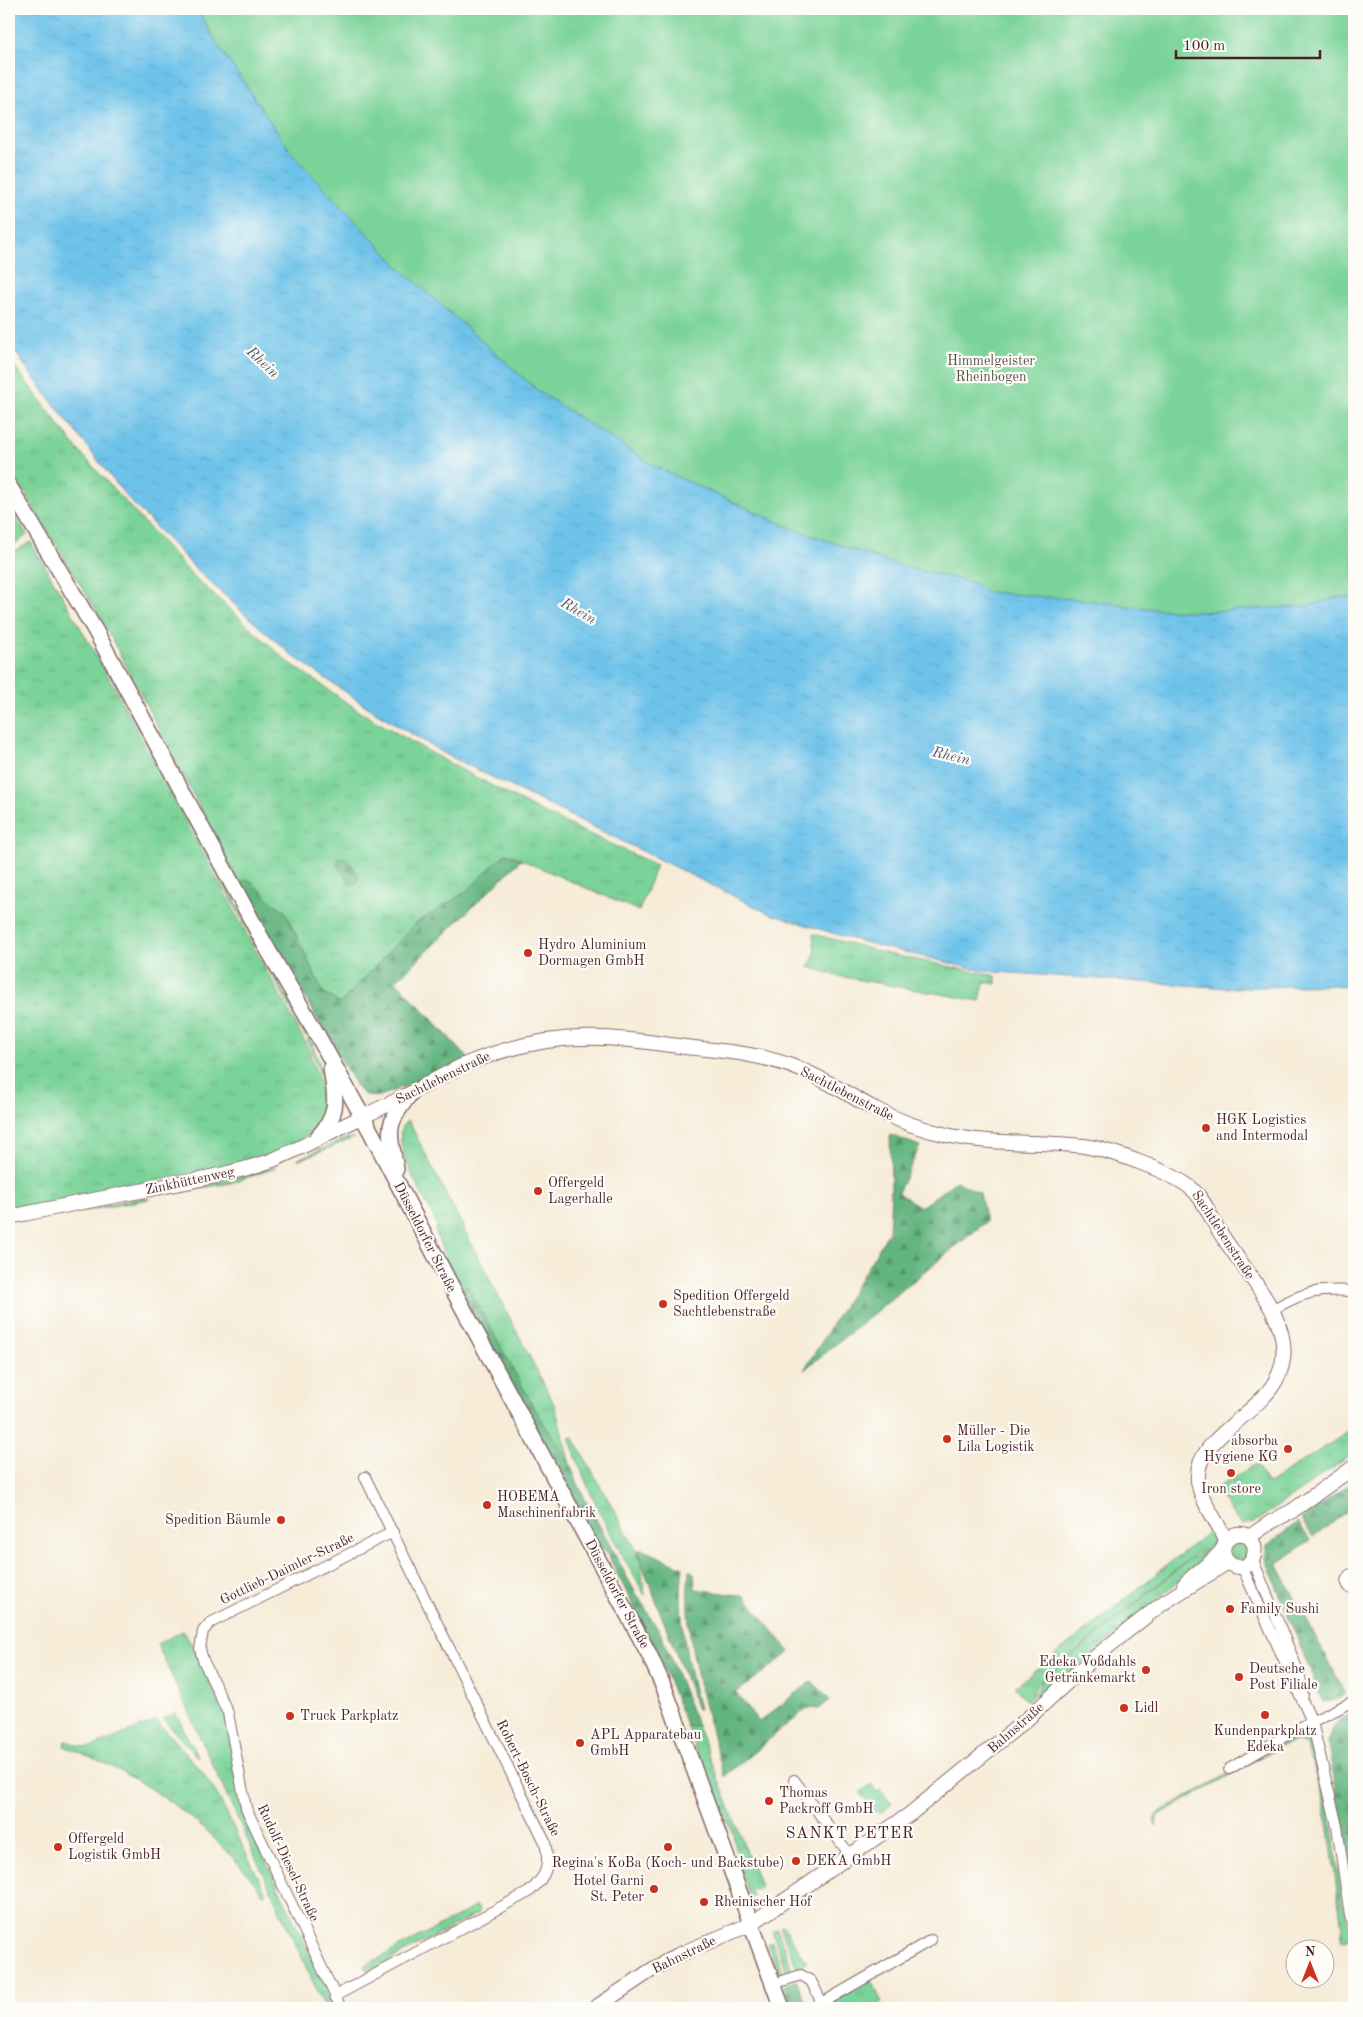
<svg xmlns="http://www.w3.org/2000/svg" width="1363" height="2017" font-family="'Old Standard TT',serif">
<defs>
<pattern id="grass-tufts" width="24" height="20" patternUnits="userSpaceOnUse" patternTransform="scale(1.25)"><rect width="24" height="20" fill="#7ad398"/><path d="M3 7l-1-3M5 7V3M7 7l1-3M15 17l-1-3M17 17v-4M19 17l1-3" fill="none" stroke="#6bb583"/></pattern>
<pattern id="forest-firs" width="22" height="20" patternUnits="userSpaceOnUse" patternTransform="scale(1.25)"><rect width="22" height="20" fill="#63b580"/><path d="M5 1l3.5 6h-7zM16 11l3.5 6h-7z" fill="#549369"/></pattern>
<pattern id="water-ripples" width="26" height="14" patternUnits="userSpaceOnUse" patternTransform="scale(1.25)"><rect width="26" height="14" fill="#6ec3ea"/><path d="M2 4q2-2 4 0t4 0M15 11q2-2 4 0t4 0" fill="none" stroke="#61a7c9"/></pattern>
</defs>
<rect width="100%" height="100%" fill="#fdfcf7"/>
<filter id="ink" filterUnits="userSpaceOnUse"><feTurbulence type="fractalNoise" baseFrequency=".02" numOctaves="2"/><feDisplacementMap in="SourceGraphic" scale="10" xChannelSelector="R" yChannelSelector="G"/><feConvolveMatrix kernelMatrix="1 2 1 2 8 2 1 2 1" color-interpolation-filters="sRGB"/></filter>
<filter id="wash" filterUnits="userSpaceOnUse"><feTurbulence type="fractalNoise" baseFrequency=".0096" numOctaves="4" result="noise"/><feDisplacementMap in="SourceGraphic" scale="20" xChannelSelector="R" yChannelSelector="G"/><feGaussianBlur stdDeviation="1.12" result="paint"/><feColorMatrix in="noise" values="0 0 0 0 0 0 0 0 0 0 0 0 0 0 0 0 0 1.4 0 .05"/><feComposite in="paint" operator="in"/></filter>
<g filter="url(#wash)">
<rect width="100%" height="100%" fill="#f6ecd8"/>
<g fill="url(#grass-tufts)" stroke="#627962">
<path d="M9 359 78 450 193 576 287 661 362 713 440 758 541 812 656 865 639 911 506 853 467 891 415 924 340 1004 323 992 284 910 271 904 261 890 238 881 103 622 9 467Z"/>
<path d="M9 506 27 535 9 549Z"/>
<path d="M31 542 99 660 290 1014 306 1044 321 1085 325 1109 329 1110 317 1129 307 1136 298 1142 242 1166 208 1170 9 1212V554Z"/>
<path d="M102 654 308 1035 306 1037 99 655Z"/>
<path d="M813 934 888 954 996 976V984L984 982 980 1001 837 976 809 967 815 953Z"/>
<path d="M310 1038 328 1087 327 1092 307 1039Z"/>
<path d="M408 1120 555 1406 570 1464 532 1404 467 1286 460 1290 449 1270 435 1229 438 1228C429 1202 393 1153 402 1126Z"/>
<path d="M354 1138 299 1160 298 1159 345 1139Z"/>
<path d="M272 1168H276L230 1183 191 1190 199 1186Z"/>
<path d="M145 1197 149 1199 57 1216 59 1214Z"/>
<path d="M1354 1428V1453L1255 1522 1242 1525 1237 1520 1215 1489 1256 1464 1268 1484Z"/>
<path d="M573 1437 637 1551 640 1558 645 1595C615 1545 588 1494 569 1438Z"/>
<path d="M1212 1529 1214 1542 1207 1549 1195 1554 1037 1684 1033 1690V1695L1027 1702 1015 1687Z"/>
<circle cx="1239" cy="1551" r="9"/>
<path d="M1206 1551 1203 1554 1209 1556 1040 1698 1034 1693 1043 1680 1190 1559Z"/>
<path d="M183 1631 197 1653 225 1716 245 1817 319 1973 330 1991 326 1992 334 2008H325L157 1644Z"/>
<path d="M176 1713 198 1758 163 1719Z"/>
<path d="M157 1721 201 1770 218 1796 266 1893 263 1894C213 1825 144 1776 64 1746L65 1741 88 1748Z"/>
<path d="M697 1725 761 1888 751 1890 753 1897 750 1898 739 1867 733 1834 727 1819 716 1807 687 1727Z"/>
<path d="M1298 1735V1737L1305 1740 1309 1744H1311C1319 1771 1327 1798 1332 1826 1337 1850 1340 1918 1354 1934L1345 1941 1341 1940 1342 1929 1329 1828 1317 1778 1307 1748C1300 1739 1291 1742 1281 1746L1159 1815 1156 1819 1155 1826C1153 1820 1154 1818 1158 1813Z"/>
<path d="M871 1784 877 1792 880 1790 892 1804 880 1813 878 1811 875 1812 860 1793Z"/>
<path d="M477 1906 480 1912 368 1972 364 1966Z"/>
<path d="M783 1925 807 1962 798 1970 780 1927Z"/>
<path d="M777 1929 793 1972 792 1973 787 1972 772 1932Z"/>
<path d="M772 1942 784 1974H779L767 1944Z"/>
<path d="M871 1979 883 2002 873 2008H828L826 2005Z"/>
</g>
<g fill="url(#forest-firs)" stroke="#566a56">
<path d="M506 853 521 860 396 981 469 1059 386 1094C360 1103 357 1087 346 1069L238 881 250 880C263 892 268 902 284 910L323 992 340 1004 415 924 467 891Z"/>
<path d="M343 857 352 865 359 876 357 883 351 885 337 865 338 860Z"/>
<path d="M890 1135 920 1146 898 1193 921 1207 956 1181 980 1193 986 1222 804 1370 889 1232 891 1190Z"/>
<path d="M467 1285 532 1404 570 1464 581 1491 634 1590 661 1634 697 1725 687 1727 662 1664 607 1553 599 1549 460 1290Z"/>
<path d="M1354 1481V1507L1313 1537 1301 1519Z"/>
<path d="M1298 1522 1310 1540 1277 1564 1346 1694 1332 1701 1323 1702 1321 1698 1265 1557 1266 1546Z"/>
<path d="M641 1549 683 1567C677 1616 687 1662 699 1709H697L637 1551Z"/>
<path d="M689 1570 694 1573 695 1589 745 1596 790 1652 736 1693 759 1722 812 1681 830 1700 819 1709 807 1708 724 1777C707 1710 681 1640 689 1570Z"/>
<path d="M1354 1710V1893L1328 1744C1330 1723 1339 1721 1354 1710Z"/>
<path d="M796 1980 809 2008H792L784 1985Z"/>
</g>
<path fill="#7ad398" stroke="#627962" d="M43 9H1354V781L986 748Z"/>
<path fill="url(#water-ripples)" stroke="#5c718a" d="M9 9H197L216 42 293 155 403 271 538 391 656 467 793 529 904 567 971 582 987 592 1084 600 1154 609 1200 612 1308 606 1339 597H1354V987L1334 985 1229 988 983 971 862 942 770 914 445 754 372 710 293 656 247 616 198 571 125 495 29 372 9 342Z"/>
</g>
<g filter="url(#ink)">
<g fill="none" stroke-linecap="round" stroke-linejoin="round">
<g stroke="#866768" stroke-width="12">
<g id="street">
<path d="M1272 1310C1304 1291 1318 1289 1354 1291"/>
<path d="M1253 1560 1300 1676 1303 1696"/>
<path d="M1242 1567 1312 1722 1337 1826 1350 1916 1354 1927"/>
<path d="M1354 1573 1349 1575 1346 1581 1349 1587 1354 1589"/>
<path d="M1229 1769 1297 1729 1354 1701"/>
<path d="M794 1780 850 1855"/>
<path d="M773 1984 801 1975 811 1981 822 2003 931 1940"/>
<path d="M335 1996 529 1892C547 1876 550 1866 545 1842L365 1477"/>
<path d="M341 2008 246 1808 228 1713 203 1660 200 1649 203 1631 210 1623 393 1532"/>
</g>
</g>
<g stroke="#866768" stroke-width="16">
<g id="secondary">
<path d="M9 1217C58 1207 107 1197 156 1188 194 1180 233 1174 270 1161 288 1154 305 1145 323 1136 350 1122 378 1110 405 1096 425 1086 444 1074 464 1065 508 1046 555 1036 602 1038 630 1039 658 1043 685 1047 724 1051 763 1054 799 1069 826 1079 848 1095 873 1108 898 1121 924 1130 951 1136 995 1145 1040 1141 1084 1146 1110 1150 1173 1172 1192 1189 1205 1200 1210 1217 1219 1231 1236 1258 1260 1285 1274 1314 1319 1407 1192 1420 1198 1481 1201 1503 1218 1521 1226 1541"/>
<path d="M1249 1537 1271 1522 1292 1511 1354 1467"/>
<path d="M1184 1585C1195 1572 1213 1563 1222 1550 1225 1545 1225 1540 1230 1537 1248 1525 1264 1549 1248 1565 1235 1570 1224 1564 1223 1549"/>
<path d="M595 2008 650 1971 678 1955 751 1924 910 1814 1026 1720 1088 1663 1126 1632 1163 1603 1228 1562"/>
</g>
</g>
<g stroke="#866768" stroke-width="18">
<g id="primary">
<path d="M9 486 95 630 264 943 313 1027 372 1134 449 1282 649 1654 665 1690 782 2008"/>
<path d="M316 1139C340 1115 336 1100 331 1068"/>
<path d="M396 1169C389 1130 384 1127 410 1094"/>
</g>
</g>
<use href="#street" stroke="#fff" stroke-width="10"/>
<use href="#secondary" stroke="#fff" stroke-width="14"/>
<use href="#primary" stroke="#fff" stroke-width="15"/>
</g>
</g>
<g fill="#c8321e" stroke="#fdfcf7" stroke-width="2">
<circle cx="528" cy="953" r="5"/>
<circle cx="1206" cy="1128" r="5"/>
<circle cx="538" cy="1191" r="5"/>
<circle cx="663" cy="1304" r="5"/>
<circle cx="947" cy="1439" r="5"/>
<circle cx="1288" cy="1449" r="5"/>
<circle cx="1231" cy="1473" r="5"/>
<circle cx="487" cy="1505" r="5"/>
<circle cx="281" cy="1520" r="5"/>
<circle cx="1230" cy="1609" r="5"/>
<circle cx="1146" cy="1670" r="5"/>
<circle cx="1239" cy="1677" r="5"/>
<circle cx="1124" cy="1708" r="5"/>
<circle cx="1265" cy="1715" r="5"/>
<circle cx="290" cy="1716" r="5"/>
<circle cx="580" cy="1743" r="5"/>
<circle cx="769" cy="1801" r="5"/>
<circle cx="58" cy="1847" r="5"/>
<circle cx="668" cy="1847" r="5"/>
<circle cx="796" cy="1861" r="5"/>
<circle cx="654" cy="1889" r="5"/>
<circle cx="704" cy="1902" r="5"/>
</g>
<g text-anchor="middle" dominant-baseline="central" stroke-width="4.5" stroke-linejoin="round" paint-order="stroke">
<g font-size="14" fill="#58554c" stroke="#fdfcf7">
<text x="991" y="361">Himmelgeister<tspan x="991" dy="16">Rheinbogen</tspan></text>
</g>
<g font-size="14" fill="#4a1f2b" stroke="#fdfcf7" text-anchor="start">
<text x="538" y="945">Hydro Aluminium<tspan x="538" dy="16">Dormagen GmbH</tspan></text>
<text x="1216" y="1120">HGK Logistics<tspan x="1216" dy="16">and Intermodal</tspan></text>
<text x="548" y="1183">Offergeld<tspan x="548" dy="16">Lagerhalle</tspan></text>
<text x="673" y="1296">Spedition Offergeld<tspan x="673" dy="16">Sachtlebenstraße</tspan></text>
<text x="957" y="1431">Müller - Die<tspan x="957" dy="16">Lila Logistik</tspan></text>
<text x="1278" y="1441" text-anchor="end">absorba<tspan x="1278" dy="16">Hygiene KG</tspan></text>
<text x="1231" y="1489" text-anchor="middle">Iron store</text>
<text x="497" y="1497">HOBEMA<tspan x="497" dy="16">Maschinenfabrik</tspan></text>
<text x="271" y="1520" text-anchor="end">Spedition Bäumle</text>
<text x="1240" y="1609">Family Sushi</text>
<text x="1136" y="1662" text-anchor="end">Edeka Voßdahls<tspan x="1136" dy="16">Getränkemarkt</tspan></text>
<text x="1249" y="1669">Deutsche<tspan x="1249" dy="16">Post Filiale</tspan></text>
<text x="1134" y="1708">Lidl</text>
<text x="300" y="1716">Truck Parkplatz</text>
<text x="1265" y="1731" text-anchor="middle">Kundenparkplatz<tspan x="1265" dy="16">Edeka</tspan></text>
<text x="590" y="1735">APL Apparatebau<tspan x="590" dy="16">GmbH</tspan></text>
<text x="779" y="1793">Thomas<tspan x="779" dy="16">Packroff GmbH</tspan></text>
<text x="68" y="1839">Offergeld<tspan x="68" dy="16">Logistik GmbH</tspan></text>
<text x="806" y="1861">DEKA GmbH</text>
<text x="668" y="1863" text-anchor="middle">Regina's KoBa (Koch- und Backstube)</text>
<text x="644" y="1881" text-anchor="end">Hotel Garni<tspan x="644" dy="16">St. Peter</tspan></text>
<text x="714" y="1902">Rheinischer Hof</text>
</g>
<g font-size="14" fill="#4a1f2b" stroke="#fdfcf7">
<text transform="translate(443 1078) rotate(-26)">Sachtlebenstraße</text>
<text transform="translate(847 1094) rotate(27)">Sachtlebenstraße</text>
<text transform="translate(190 1181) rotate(-12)">Zinkhüttenweg</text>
<text transform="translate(1223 1235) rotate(57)">Sachtlebenstraße</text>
<text transform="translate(425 1237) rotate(63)">Düsseldorfer Straße</text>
<text transform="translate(287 1569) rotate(-26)">Gottlieb-Daimler-Straße</text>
<text transform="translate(617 1594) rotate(62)">Düsseldorfer Straße</text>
<text transform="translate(1016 1728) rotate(-41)">Bahnstraße</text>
<text transform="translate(528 1778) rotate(64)">Robert-Bosch-Straße</text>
<text transform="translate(288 1863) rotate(65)">Rudolf-Diesel-Straße</text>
<text transform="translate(684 1955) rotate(-26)">Bahnstraße</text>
</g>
<g font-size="15" font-style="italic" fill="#57586e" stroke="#fdfcf7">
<text transform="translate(262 363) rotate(43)">Rhein</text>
<text transform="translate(578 612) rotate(30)">Rhein</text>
<text transform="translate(951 757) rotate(13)">Rhein</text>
</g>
<g font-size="16" letter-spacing="1" fill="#4a1f2b" stroke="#fdfcf7">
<text x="850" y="1834">SANKT PETER</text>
</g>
</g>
<rect width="1363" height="2017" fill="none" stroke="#fdfcf7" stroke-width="30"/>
<g transform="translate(1310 1964)"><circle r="24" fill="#fdfcf7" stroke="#b5a4a5"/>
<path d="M0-4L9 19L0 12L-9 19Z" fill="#c8321e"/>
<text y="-8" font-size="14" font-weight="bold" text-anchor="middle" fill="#4a1f2b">N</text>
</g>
<path d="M1176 50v8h144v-8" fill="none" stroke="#4a1f2b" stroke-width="2.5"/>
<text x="1183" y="50" font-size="15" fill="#4a1f2b" stroke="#fdfcf7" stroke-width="4" paint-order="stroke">100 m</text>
</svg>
